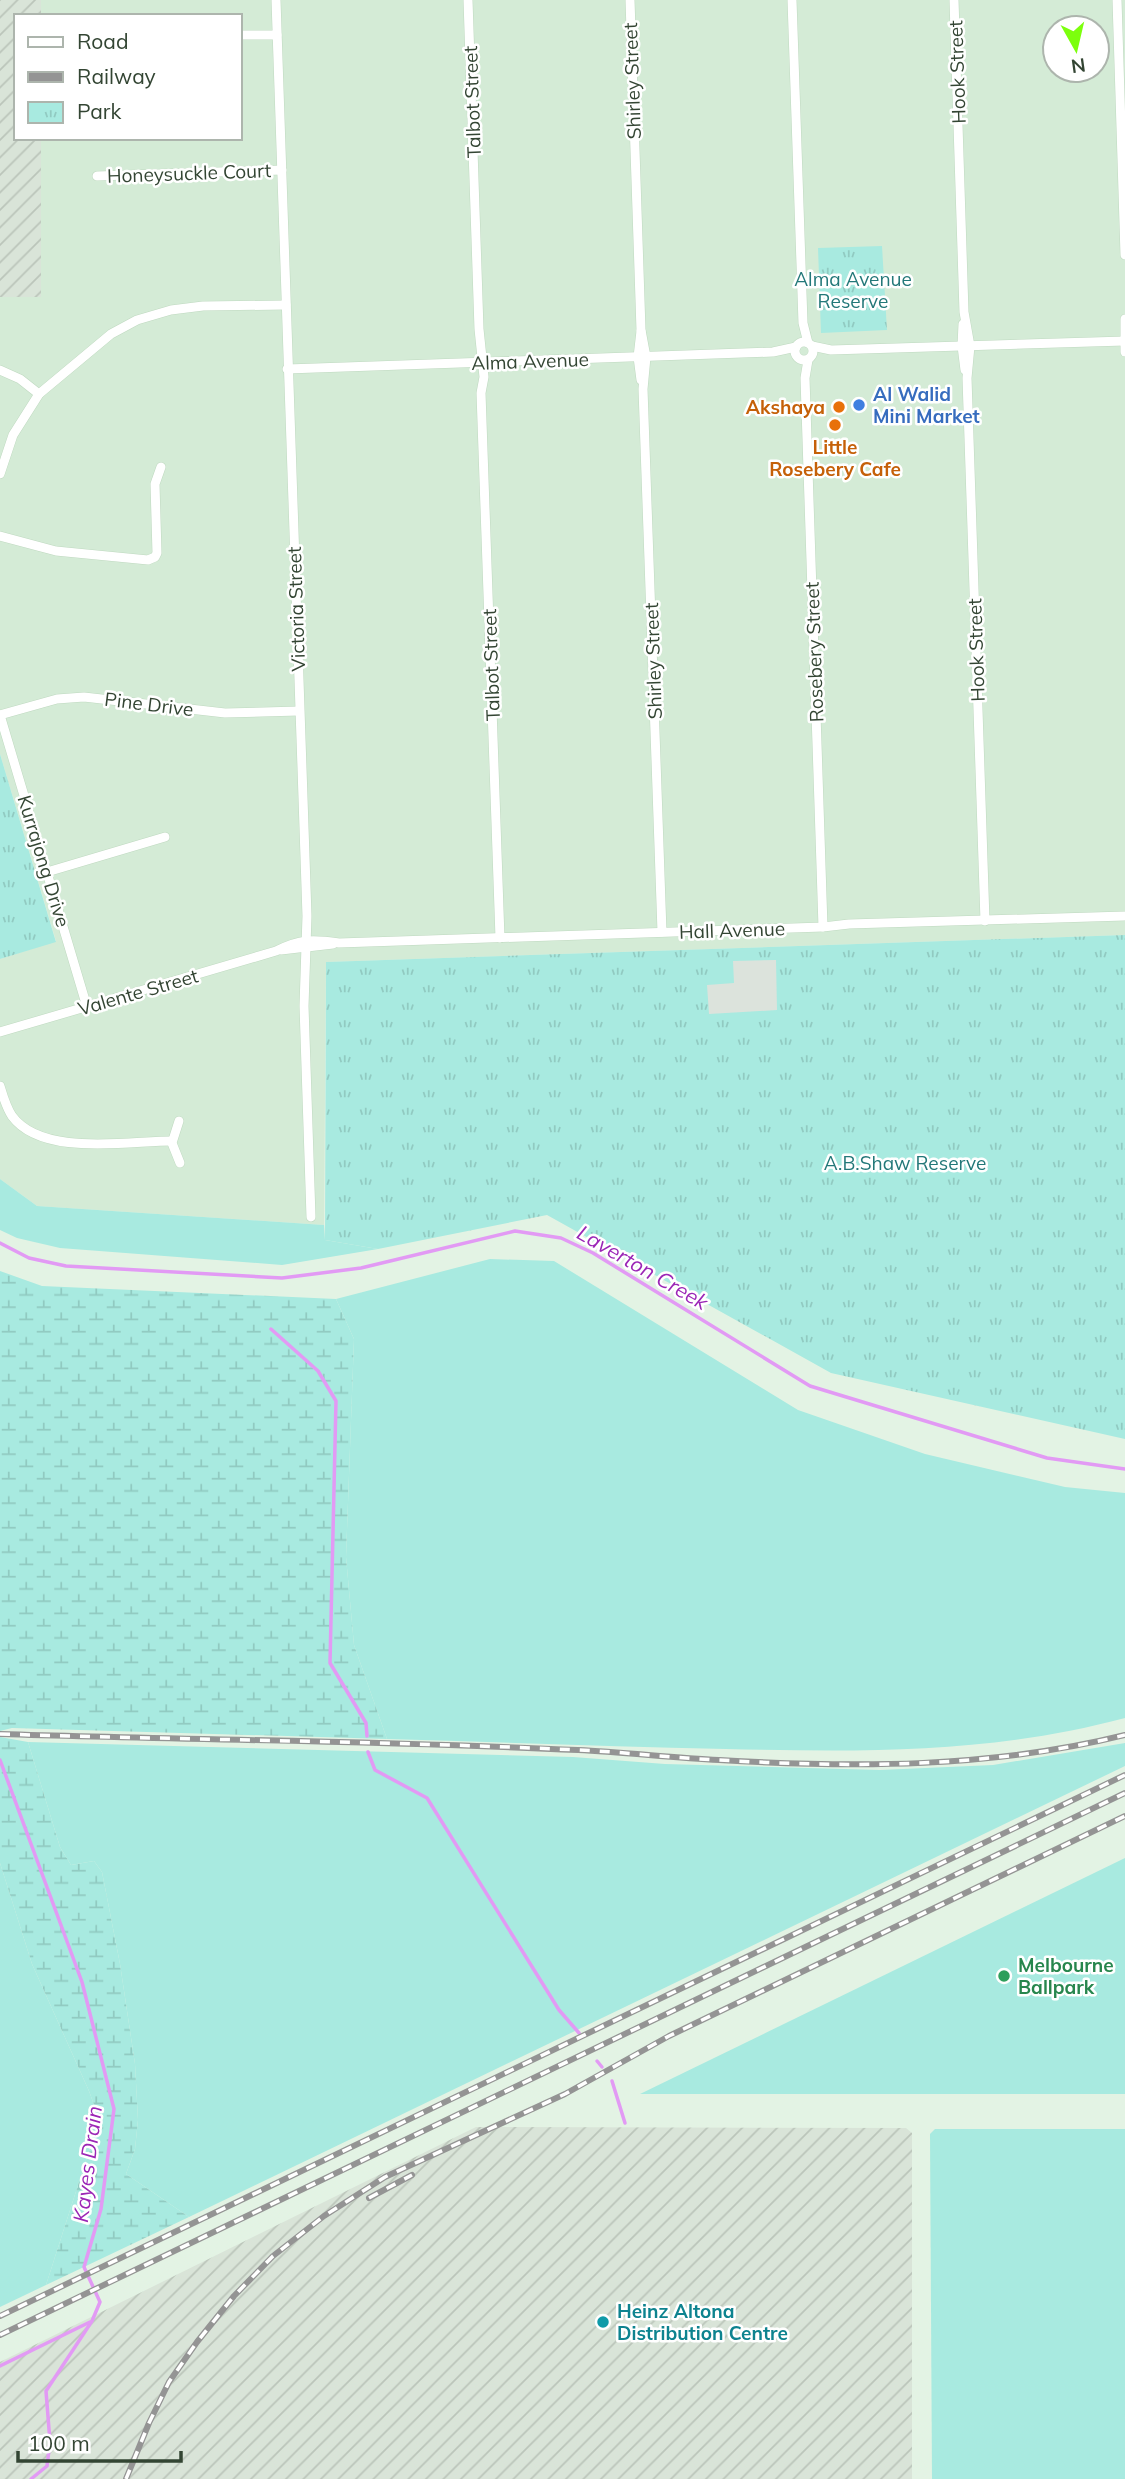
<svg xmlns="http://www.w3.org/2000/svg" width="1125" height="2479" font-family="Mulish,sans-serif">
<defs>
<pattern id="industrial-furrows" width="10" height="10" patternUnits="userSpaceOnUse" patternTransform="scale(1.75)"><rect width="10" height="10" fill="#d9e4d8"/><path d="M-1 1l2-2M0 10L10 0M9 11l2-2" fill="none" stroke="#bbc5ba"/></pattern>
<pattern id="wetland-marsh" width="20" height="14" patternUnits="userSpaceOnUse" patternTransform="scale(1.75)"><rect width="20" height="14" fill="#a8eae0"/><path d="M1 5h8M5 5V1M11 12h8M15 12V8" fill="none" stroke="#91cac1"/></pattern>
<pattern id="park-tufts" width="24" height="20" patternUnits="userSpaceOnUse" patternTransform="scale(1.75)"><rect width="24" height="20" fill="#a8eae0"/><path d="M3 7l-1-3M5 7V3M7 7l1-3M15 17l-1-3M17 17v-4M19 17l1-3" fill="none" stroke="#91cac1"/></pattern>
</defs>
<rect width="100%" height="100%" fill="#e3f3e4"/>
<path fill="#d4ebd6" fill-rule="evenodd" d="M41 0H1125V935L326 962 324 1225 37 1206 0 1179V959L56 941 0 754V297L41 296V138H240V16H41ZM1055 28H1097V70H1055Z"/>
<g fill="url(#industrial-furrows)">
<path d="M0 0H41V16H16V138H41V297H0Z"/>
<path d="M476 2127 906 2128 912 2133V2479H0V2362Z"/>
</g>
<g fill="#a8eae0">
<path d="M0 1179 37 1206 324 1225 325 1240 378 1249 282 1265 60 1248 17 1238 0 1230Z"/>
<path d="M490 1259 554 1261 798 1410 925 1454 1065 1487 1125 1493V1718C990 1754 864 1752 726 1749 613 1747 500 1742 387 1739L354 1645 346 1557 354 1339 336 1299Z"/>
<path d="M28 1742 573 1757 665 1764 880 1770 993 1765 1125 1743V1766L189 2217 126 2174 135 2149 138 2120 135 2064 120 1964 102 1872 94 1861 71 1865 60 1847Z"/>
<path d="M1125 1858V2094H640Z"/>
<path d="M0 1863 32 1964 89 2091 97 2113 94 2135 46 2285 0 2307Z"/>
<path d="M935 2129H1125V2479H932L930 2134Z"/>
</g>
<g fill="url(#wetland-marsh)">
<path d="M0 1271 42 1286 336 1299 354 1339 346 1557 354 1645 387 1739 12 1728 0 1731Z"/>
<path d="M0 1737 28 1742 60 1847 71 1865 94 1861 102 1872 120 1964 135 2064 138 2120 135 2149 126 2174 189 2217 46 2285 94 2135 97 2113 89 2091 32 1964 0 1863Z"/>
</g>
<g fill="url(#park-tufts)">
<path d="M882 246 887 330 821 333 818 248Z"/>
<path d="M0 754 56 942 0 959Z"/>
<path d="M1125 935V1439L831 1373 547 1215 378 1249 325 1240 326 962Z"/>
</g>
<path fill="#dce3dc" d="M776 960 777 1010 709 1014 707 985 734 983 733 961Z"/>
<g fill="none" stroke-linecap="round" stroke-linejoin="round">
<g stroke="#e29af4" stroke-width="3.5">
<path d="M0 1243 29 1258 66 1266 282 1278 361 1268 515 1231 561 1238 593 1253 810 1386 1047 1458 1125 1469"/>
<path d="M271 1329 318 1371 336 1401 330 1663 366 1723 367 1736"/>
<path d="M368 1752 375 1770 427 1798 559 2010 579 2033"/>
<path d="M0 1760 82 1982 114 2109 101 2209 84 2267 100 2302 92 2321 46 2391 50 2442 47 2466 31 2479"/>
<path d="M597 2061 602 2067"/>
<path d="M612 2081 625 2123"/>
<path d="M0 2366 90 2322"/>
</g>
<g stroke="#bfd9c0" stroke-width="10">
<g id="minor">
<path d="M276 0 307 916 304 1006 311 1217"/>
<path d="M468 0 479 329 484 377 481 393 500 938"/>
<path d="M630 0 641 330 646 357 643 389 662 932"/>
<path d="M792 0 803 323 808 343"/>
<path d="M954 0 964 312 970 346 967 378 985 921"/>
<path d="M1117 0 1125 255"/>
<path d="M240 35H277"/>
<path d="M97 176 282 170"/>
<path d="M1125 319V352"/>
<path d="M963 324 962 346 965 370"/>
<path d="M641 331 638 357 641 380"/>
<circle cx="804" cy="351" r="9"/>
<path d="M812 346 831 350 1125 341"/>
<path d="M808 360 805 378 823 927"/>
<path d="M287 369 773 352 796 347"/>
<path d="M0 370 20 379 39 394"/>
<path d="M0 474 13 435 39 394 111 334 137 320 171 310 203 306 286 305"/>
<path d="M0 536 56 551 148 560 155 557 157 553 155 484 161 467"/>
<path d="M0 715 87 1007"/>
<path d="M0 715 57 699 84 697 225 713 299 711"/>
<path d="M47 872 165 837"/>
<path d="M281 950 333 944"/>
<path d="M0 1032 276 951C300 939 313 939 339 943L823 927 849 924 1125 916"/>
<path d="M0 1086C3 1096 6 1107 12 1116 42 1157 128 1141 172 1141"/>
<path d="M179 1121 172 1143 180 1163"/>
</g>
</g>
<use href="#minor" stroke="#fff" stroke-width="9"/>
<g stroke="#949494" stroke-width="6">
<g id="rail">
<path d="M0 1734C193 1740 386 1741 578 1750 625 1752 672 1758 719 1760 855 1768 992 1768 1125 1735"/>
<path d="M369 2198 412 2175"/>
<path d="M0 2316 1125 1775"/>
<path d="M0 2335 1125 1793"/>
<path d="M126 2479 149 2423 169 2382 197 2342 234 2296 273 2256 324 2216 385 2177 565 2094 669 2036 1125 1816"/>
</g>
</g>
<use href="#rail" stroke="#fff" stroke-width="3.5" stroke-dasharray="10" stroke-linecap="butt"/>
</g>
<circle fill="#3f7fe0" stroke="#fff" stroke-width="2.5" cx="859" cy="405" r="7"/>
<g fill="#e8710a" stroke="#fff" stroke-width="2.5">
<circle cx="839" cy="407" r="7"/>
<circle cx="835" cy="425" r="7"/>
</g>
<circle fill="#2e9e5b" stroke="#fff" stroke-width="2.5" cx="1004" cy="1976" r="7"/>
<circle fill="#0f9aa8" stroke="#fff" stroke-width="2.5" cx="603" cy="2322" r="7"/>
<g text-anchor="middle" dominant-baseline="central" stroke-width="5" stroke-linejoin="round" paint-order="stroke">
<g font-size="19" fill="#334533" stroke="#fff">
<text transform="translate(957 72) rotate(-92)">Hook Street</text>
<text transform="translate(632 81) rotate(-92)">Shirley Street</text>
<text transform="translate(472 102) rotate(-92)">Talbot Street</text>
<text transform="translate(189 173) rotate(-2)">Honeysuckle Court</text>
<text transform="translate(530 361) rotate(-2)">Alma Avenue</text>
<text transform="translate(296 609) rotate(-92)">Victoria Street</text>
<text transform="translate(976 650) rotate(-92)">Hook Street</text>
<text transform="translate(814 652) rotate(-92)">Rosebery Street</text>
<text transform="translate(653 661) rotate(-92)">Shirley Street</text>
<text transform="translate(491 665) rotate(-92)">Talbot Street</text>
<text transform="translate(149 704) rotate(7)">Pine Drive</text>
<text transform="translate(44 861) rotate(73)">Kurrajong Drive</text>
<text transform="translate(732 930) rotate(-2)">Hall Avenue</text>
<text transform="translate(138 992) rotate(-16)">Valente Street</text>
</g>
<g font-size="19" fill="#237879" stroke="#fff">
<text x="853" y="279">Alma Avenue<tspan x="853" dy="22">Reserve</tspan></text>
<text x="905" y="1163">A.B.Shaw Reserve</text>
</g>
<g font-size="19" font-weight="bold" fill="#366cbe" stroke="#fff" text-anchor="start">
<text x="873" y="394">Al Walid<tspan x="873" dy="22">Mini Market</tspan></text>
</g>
<g font-size="19" font-weight="bold" fill="#c56008" stroke="#fff" text-anchor="end">
<text x="825" y="407">Akshaya</text>
<text x="835" y="447" text-anchor="middle">Little<tspan x="835" dy="22">Rosebery Cafe</tspan></text>
</g>
<g font-size="19" font-weight="bold" fill="#27864d" stroke="#fff" text-anchor="start">
<text x="1018" y="1965">Melbourne<tspan x="1018" dy="22">Ballpark</tspan></text>
</g>
<g font-size="19" font-weight="bold" fill="#0d838f" stroke="#fff" text-anchor="start">
<text x="617" y="2311">Heinz Altona<tspan x="617" dy="22">Distribution Centre</tspan></text>
</g>
<g font-size="21" font-style="italic" fill="#9b26b6" stroke="#fff">
<text transform="translate(643 1267) rotate(30)">Laverton Creek</text>
<text transform="translate(87 2164) rotate(-83)">Kayes Drain</text>
</g>
</g>
<rect x="14" y="14" width="228" height="126" fill="#ffffff" stroke="#adb5ad" stroke-width="2"/>
<rect x="28" y="37" width="35" height="10" fill="#ffffff" stroke="#adb5ad" stroke-width="2"/>
<text x="77" y="49" font-size="21" fill="#334533">Road</text>
<rect x="28" y="72" width="35" height="10" fill="#949494" stroke="#adb5ad" stroke-width="2"/>
<text x="77" y="84" font-size="21" fill="#334533">Railway</text>
<rect x="28" y="102" width="35" height="21" fill="url(#park-tufts)" stroke="#adb5ad" stroke-width="2"/>
<text x="77" y="119" font-size="21" fill="#334533">Park</text>
<g transform="translate(1076 49) rotate(172)"><circle r="33" fill="#ffffff" stroke="#adb5ad" stroke-width="2"/>
<path d="M0-5L12 26L0 18L-12 26Z" fill="#7cff0d"/>
<text y="-10" font-size="19" font-weight="bold" text-anchor="middle" fill="#334533">N</text>
</g>
<path d="M18 2451v10h163v-10" fill="none" stroke="#334533" stroke-width="3.5"/>
<text x="28" y="2451" font-size="21" fill="#334533" stroke="#ffffff" stroke-width="5" paint-order="stroke">100 m</text>
</svg>
